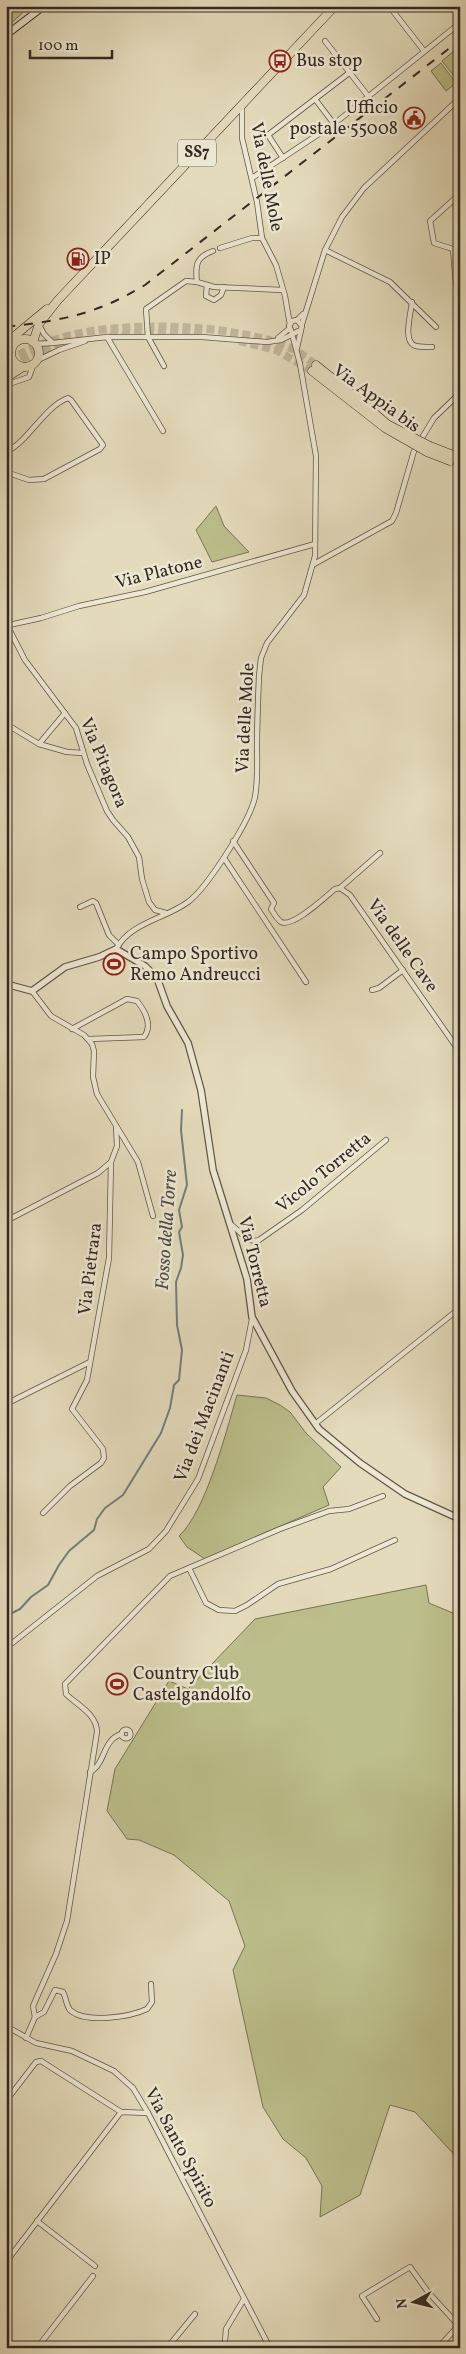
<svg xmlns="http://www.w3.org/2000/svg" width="466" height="2354" font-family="Vollkorn,serif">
<rect width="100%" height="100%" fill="#e4dbbc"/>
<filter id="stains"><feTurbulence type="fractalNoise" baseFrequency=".004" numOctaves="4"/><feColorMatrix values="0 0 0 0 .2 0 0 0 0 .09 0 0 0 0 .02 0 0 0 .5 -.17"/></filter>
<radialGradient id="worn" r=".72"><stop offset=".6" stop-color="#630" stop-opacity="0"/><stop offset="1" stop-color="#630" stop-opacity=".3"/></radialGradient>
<g fill="#bcbe8b" stroke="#787357">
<path d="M6 6H30L6 28Z"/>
<path d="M455 50 460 57V83L442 61Z"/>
<path d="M441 63 456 83 446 91 431 71Z"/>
<path d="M216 506 224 526 249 552 212 562 196 530Z"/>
<path d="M237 1395 266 1398 280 1405 290 1412 306 1433 341 1467 323 1487 329 1505 205 1559 187 1547 179 1536C206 1511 226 1432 237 1395Z"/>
<path d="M426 1585 429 1603 460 1616V2161L415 2112 390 2105 360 2195 320 2217 322 2186 306 2158 283 2139 263 2107 233 1970 245 1946 229 1901 174 1855 139 1840 127 1839 107 1811 115 1769 169 1681 188 1689 255 1619Z"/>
</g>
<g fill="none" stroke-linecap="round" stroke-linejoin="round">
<path stroke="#727e7e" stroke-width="2" d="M6 1616 20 1609 31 1597 48 1585 59 1565 69 1551 94 1530 97 1519 105 1508 123 1495 161 1433 170 1408 174 1385 179 1380 182 1350 177 1325 176 1282 181 1268 183 1255 179 1232 182 1227 179 1210 187 1185 181 1130 182 1110"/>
<g stroke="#c1b79d" stroke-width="8" stroke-dasharray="8 4" stroke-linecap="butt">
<path d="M110 336 162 333 203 336"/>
<path d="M239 341 276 350 312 371"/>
<path d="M8 360C26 351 45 342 64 337 122 320 240 323 295 350 302 354 309 360 316 365"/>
<path d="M11 367 32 355 71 342"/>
<path d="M450 461 460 464"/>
</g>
<g stroke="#615549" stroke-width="6">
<g id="minor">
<path d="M389 6 424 51"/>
<path d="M325 41 368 96"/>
<path d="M315 99 334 124"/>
<path d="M242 107V138L257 202 262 238 276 265 285 296 290 325"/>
<path d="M283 158 268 135 349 73"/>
<path d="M252 178 334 124 460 23"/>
<path d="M460 194 430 221 434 243 453 249 456 284 460 290"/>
<path d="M220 248 252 238H262"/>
<path d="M325 250 390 282 436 327"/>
<path d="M213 251C196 257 195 265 197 282L214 287 283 290"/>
<path d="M207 285 206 296 214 300 221 295 224 287"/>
<path d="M412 302C411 313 402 343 416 346 421 347 427 347 432 347"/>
<path d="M302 324 325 250 342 217 364 188 460 98"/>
<path d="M39 325 44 334 53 343 107 337H202L267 342 281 340 297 332"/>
<path d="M289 326 292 321 297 320 303 314"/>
<path d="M296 332 301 330 302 326 297 320"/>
<path d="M107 337 163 431"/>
<path d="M278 338 290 328"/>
<path d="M35 344 53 343"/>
<path d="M297 348 301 330"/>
<path d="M36 361 59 350 85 341"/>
<path d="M164 366 148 337 146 309 186 281 197 282"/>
<path d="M6 385 29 377 34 363"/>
<path d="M6 452C29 441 44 407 68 398L71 400 103 445 100 449 44 479 29 480 6 472"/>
<path d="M314 564 392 521 396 513 414 451 434 418 460 393"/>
<path d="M6 623 25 660 76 728 87 764 107 811 113 820 128 837 139 857 142 879 149 902 155 910 166 913"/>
<path d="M9 625 41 618 79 606 145 592 315 544"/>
<path d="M65 713 39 744 67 752 83 753"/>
<path d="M6 724 39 744"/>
<path d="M233 841 274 903 271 909C274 914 277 919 281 922 293 928 325 897 335 889L340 888 380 853"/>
<path d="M224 858 306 982"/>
<path d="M340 888 350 895 457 1048"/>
<path d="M80 907 93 901 96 903 109 935 119 945"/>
<path d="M116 949C131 922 165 919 188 902 207 888 250 821 255 797 258 781 257 764 257 748 257 724 258 700 259 676L261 658 267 643 304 595 315 556 316 456 300 364 291 330"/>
<path d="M372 990 379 988 403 970"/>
<path d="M32 991 51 1016 84 1035 92 1044 94 1051 93 1077 97 1094 138 1162 153 1216"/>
<path d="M72 1029 127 999 137 1001C145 1011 153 1025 144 1037L89 1039"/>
<path d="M6 1221 98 1173 111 1162"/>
<path d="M230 1224C240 1230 246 1244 259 1240L302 1210 386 1140"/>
<path d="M6 1404 90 1362"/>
<path d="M315 1424 460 1308"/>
<path d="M43 1513 70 1486 101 1463 104 1458 103 1449 72 1409 87 1380 109 1258 111 1162 117 1146 116 1126"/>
<path d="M189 1568 206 1603 219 1610 235 1611 247 1605 278 1584 331 1569 395 1540"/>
<path d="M6 1648 97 1576 149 1549 166 1531 198 1479 246 1350 252 1319"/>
<circle cx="126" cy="1734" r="4.5"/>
<path d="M90 1772C106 1764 102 1739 122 1734"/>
<path d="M35 2017 33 2006 56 1954 67 1921 97 1732C97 1714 77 1705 66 1694L65 1684 170 1576 280 1529 329 1511 349 1509 383 1496"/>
<path d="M6 2026 36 2043 72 2051 114 2071 133 2088 148 2113 270 2348"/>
<path d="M26 2038 35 2017 44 2012 55 1990 63 1992C66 1997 66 2005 70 2010 85 2024 130 2017 147 2009L152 2002 151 1984"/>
<path d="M6 2101 36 2062 41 2061 121 2112"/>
<path d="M37 2221 95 2266"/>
<path d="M6 2262 121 2112 148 2113"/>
<path d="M377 2319 362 2296 410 2267 428 2292 460 2327"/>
<path d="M225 2342 226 2329 244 2299"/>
<path d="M37 2348 93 2276"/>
<path d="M167 2348 195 2314"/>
<path d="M438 2348 458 2326"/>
</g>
</g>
<g stroke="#615549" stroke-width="8">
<path id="tertiary" d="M6 984 32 991 65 967 99 957 116 949 145 966 157 978 167 1006 188 1043 201 1090 213 1170 247 1279 252 1317 292 1391 319 1429 360 1463 405 1494 460 1519"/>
</g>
<g stroke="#352823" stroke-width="8">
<path id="secondary" d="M6 35 44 6"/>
</g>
<g stroke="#352823" stroke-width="9">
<g id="primary">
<circle cx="25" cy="353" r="14"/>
<path d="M33 342 39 324 58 300 335 6"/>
<path d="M6 343 47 309"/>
<path d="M6 378 23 367"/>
</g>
</g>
<g stroke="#352823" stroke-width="9">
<g id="trunk">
<path d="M6 361 8 360"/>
<path d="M316 365 357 398"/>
<path d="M6 370 11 367"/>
<path d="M312 371 353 403"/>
<path d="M430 446 453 455"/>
<path d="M427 452 450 461"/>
</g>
</g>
<use href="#minor" stroke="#ede8d3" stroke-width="4.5"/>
<use href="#tertiary" stroke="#ede8d3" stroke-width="5.5"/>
<use href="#secondary" stroke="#ede8d3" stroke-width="6"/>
<use href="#primary" stroke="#e4dbbc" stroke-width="8"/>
<use href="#trunk" stroke="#e4dbbc" stroke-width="8"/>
<path stroke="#352823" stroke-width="2" stroke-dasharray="9 9" stroke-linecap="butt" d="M6 327C63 320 95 315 145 285L460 40"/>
<g stroke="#352823" stroke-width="9" stroke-linecap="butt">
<g id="trunk-bridge">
<path d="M357 398 387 424 430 446"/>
<path d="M353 403 385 428 427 452"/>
</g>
</g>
<use href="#trunk-bridge" stroke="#e4dbbc" stroke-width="8"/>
</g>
<defs>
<g id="bus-ring" transform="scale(1.125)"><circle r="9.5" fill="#ede8d3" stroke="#8f2418" stroke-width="1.5"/><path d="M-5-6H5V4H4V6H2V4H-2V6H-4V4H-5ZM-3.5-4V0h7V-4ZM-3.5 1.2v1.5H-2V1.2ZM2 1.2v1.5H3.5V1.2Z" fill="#8f2418"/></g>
<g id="civic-ring" transform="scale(1.125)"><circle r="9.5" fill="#ede8d3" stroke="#8f2418" stroke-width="1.5"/><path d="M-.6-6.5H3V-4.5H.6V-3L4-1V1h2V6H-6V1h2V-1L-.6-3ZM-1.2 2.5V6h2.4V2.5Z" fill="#8f2418"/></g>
<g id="fuel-ring" transform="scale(1.125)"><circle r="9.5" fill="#ede8d3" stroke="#8f2418" stroke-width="1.5"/><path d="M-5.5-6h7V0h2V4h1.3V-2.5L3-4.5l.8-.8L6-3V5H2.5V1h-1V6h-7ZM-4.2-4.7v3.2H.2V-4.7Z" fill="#8f2418"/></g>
<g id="stadium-ring" transform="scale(1.125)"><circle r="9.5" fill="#ede8d3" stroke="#8f2418" stroke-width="1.5"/><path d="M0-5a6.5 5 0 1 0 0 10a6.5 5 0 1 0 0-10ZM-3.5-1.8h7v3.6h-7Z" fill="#8f2418"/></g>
</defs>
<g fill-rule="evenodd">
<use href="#bus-ring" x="280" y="61"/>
<use href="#civic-ring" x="414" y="118"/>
<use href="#fuel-ring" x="78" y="259"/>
<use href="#stadium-ring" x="114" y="964"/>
<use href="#stadium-ring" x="117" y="1684"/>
</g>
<g text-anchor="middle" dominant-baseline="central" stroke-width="5" stroke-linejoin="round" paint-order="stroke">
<rect fill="#ede8d3" stroke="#6c6258" stroke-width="1" x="178" y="139.5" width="38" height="27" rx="4"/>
<g font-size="16" font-weight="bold" fill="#352823">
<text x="197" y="153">SS7</text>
</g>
<g font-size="18" fill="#352823" stroke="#ede8d3" text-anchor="start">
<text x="296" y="61">Bus stop</text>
<text x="398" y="108" text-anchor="end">Ufficio<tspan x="398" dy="21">postale 55008</tspan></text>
<text x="94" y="259">IP</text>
<text x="130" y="954">Campo Sportivo<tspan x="130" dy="21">Remo Andreucci</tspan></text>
<text x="133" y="1674">Country Club<tspan x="133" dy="21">Castelgandolfo</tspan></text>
</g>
<g font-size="18" fill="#352823" stroke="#ede8d3">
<text transform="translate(266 177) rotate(79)">Via delle Mole</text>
<text transform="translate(376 399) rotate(36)">Via Appia bis</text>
<text transform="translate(159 573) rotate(-14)">Via Platone</text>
<text transform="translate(246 718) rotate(-87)">Via delle Mole</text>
<text transform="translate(103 763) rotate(67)">Via Pitagora</text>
<text transform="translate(402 946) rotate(55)">Via delle Cave</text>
<text transform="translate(324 1173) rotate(-39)">Vicolo Torretta</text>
<text transform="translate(254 1262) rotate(76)">Via Torretta</text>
<text transform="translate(91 1269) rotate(-83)">Via Pietrara</text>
<text transform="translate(205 1417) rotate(-69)">Via dei Macinanti</text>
<text transform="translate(180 2148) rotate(62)">Via Santo Spirito</text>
</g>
<g font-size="19" font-style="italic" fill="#4e4c49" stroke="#ede8d3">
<text transform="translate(167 1230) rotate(-86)">Fosso della Torre</text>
</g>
</g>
<rect width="466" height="2354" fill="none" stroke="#e4dbbc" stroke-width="25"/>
<rect x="8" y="8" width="451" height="2339" fill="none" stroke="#352823" stroke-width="2.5"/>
<rect x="12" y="12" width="441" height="2329" fill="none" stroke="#352823"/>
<g transform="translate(414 2302) rotate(263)" stroke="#ede8d3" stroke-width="4" paint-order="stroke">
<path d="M0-4L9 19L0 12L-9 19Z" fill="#352823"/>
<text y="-8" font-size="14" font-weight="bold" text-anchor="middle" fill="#352823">N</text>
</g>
<path d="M30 50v8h82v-8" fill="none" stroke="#352823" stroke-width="2.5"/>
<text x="38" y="50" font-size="15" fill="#352823" stroke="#ede8d3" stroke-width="4" paint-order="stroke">100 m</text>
<rect width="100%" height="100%" filter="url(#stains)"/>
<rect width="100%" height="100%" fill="url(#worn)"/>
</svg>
